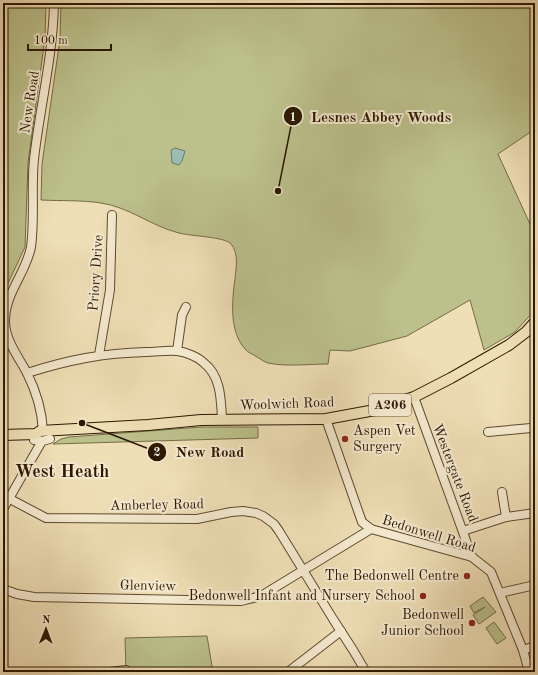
<svg xmlns="http://www.w3.org/2000/svg" width="538" height="675" font-family="'Old Standard TT',serif">
<rect width="100%" height="100%" fill="#efdfb6"/>
<filter id="stains"><feTurbulence type="fractalNoise" baseFrequency=".005" numOctaves="4"/><feColorMatrix values="0 0 0 0 .2 0 0 0 0 .09 0 0 0 0 .02 0 0 0 .5 -.17"/></filter>
<radialGradient id="worn" r=".72"><stop offset=".6" stop-color="#630" stop-opacity="0"/><stop offset="1" stop-color="#630" stop-opacity=".3"/></radialGradient>
<g fill="#bcc18c" stroke="#746c46">
<path d="M3 3H46L45 38 28 163 25 247 3 294Z"/>
<path d="M61 3H535V129L498 154 535 235V310L515 332 484 350 470 300 407 336 350 351 330 350 328 364C308 364 287 367 268 363 264 362 261 359 257 357 253 354 248 353 245 349 229 331 232 301 235 279 236 268 239 253 231 244 226 237 190 236 179 233 151 226 129 207 101 203 82 200 61 201 41 200L42 164 60 39Z"/>
<path d="M201 427H258V438L53 444 61 439 69 437Z"/>
<path d="M483 597 496 612 479 624 473 615 485 607 474 613 470 606Z"/>
<path d="M494 622 506 638 497 644 486 628Z"/>
<path d="M207 636 213 672H126L125 638Z"/>
</g>
<path fill="#9abcb2" stroke="#6e7a6b" d="M175 148 185 151 182 161 179 165 172 163 171 150Z"/>
<g fill="none" stroke-linecap="round" stroke-linejoin="round">
<g stroke="#5d4a2e" stroke-width="10">
<g id="minor">
<path d="M177 351 182 315 186 307"/>
<path d="M99 355 110 290 112 215"/>
<path d="M27 373C68 360 103 353 146 352 156 352 167 350 177 351 186 352 198 357 204 363 221 376 221 400 222 419"/>
<path d="M414 397 472 557"/>
<path d="M326 419 362 522 371 529 472 557 491 572 523 650 529 672"/>
<path d="M43 431C42 410 36 391 27 373 18 356 5 340 5 321 5 293 26 273 31 247 35 218 31 188 34 159 40 107 53 56 54 3"/>
<path d="M488 432 531 428 535 432"/>
<path d="M34 440 42 441 50 439"/>
<path d="M502 492 506 517"/>
<path d="M10 499 46 518 197 519 231 512 243 511 256 513 263 516 274 524 279 531 333 619 353 650 366 672"/>
<path d="M3 509 42 441"/>
<path d="M463 531 506 517 535 513"/>
<path d="M3 589 17 594 34 597 241 601 261 596 371 529"/>
<path d="M500 593 535 585"/>
<path d="M523 650 535 646"/>
<path d="M109 672 126 670"/>
<path d="M288 672 341 631"/>
</g>
</g>
<g stroke="#2c1801" stroke-width="12">
<path id="major" d="M3 435 36 434 40 431 148 425 201 420 326 419 375 410 414 397 451 378 509 345 526 332 535 322"/>
</g>
<use href="#minor" stroke="#f5ead0" stroke-width="8"/>
<use href="#major" stroke="#efdfb6" stroke-width="10"/>
</g>
<g fill="#8f2418" stroke="#f5ead0" stroke-width="1.5">
<circle cx="345" cy="439" r="4"/>
<circle cx="467" cy="576" r="4"/>
<circle cx="423" cy="596" r="4"/>
<circle cx="472" cy="623" r="4"/>
</g>
<g text-anchor="middle" dominant-baseline="central" stroke-width="4" stroke-linejoin="round" paint-order="stroke">
<rect fill="#f5ead0" stroke="#68573f" stroke-width="1" x="369" y="394" width="42" height="22" rx="3"/>
<g font-size="13" font-weight="bold" fill="#2c1801">
<text x="390" y="405">A206</text>
</g>
<g font-size="14" fill="#2c1801" stroke="#f5ead0">
<text transform="translate(30 102) rotate(-81)">New Road</text>
<text transform="translate(96 273) rotate(-86)">Priory Drive</text>
<text transform="translate(287 404) rotate(-2)">Woolwich Road</text>
<text transform="translate(455 473) rotate(69)">Westergate Road</text>
<text transform="translate(157 505) rotate(-1)">Amberley Road</text>
<text transform="translate(429 534) rotate(17)">Bedonwell Road</text>
<text transform="translate(148 586) rotate(1)">Glenview</text>
</g>
<g font-size="14" fill="#2c1801" stroke="#f5ead0" text-anchor="end">
<text x="353" y="431" text-anchor="start">Aspen Vet<tspan x="353" dy="16">Surgery</tspan></text>
<text x="459" y="576">The Bedonwell Centre</text>
<text x="415" y="596">Bedonwell Infant and Nursery School</text>
<text x="464" y="615">Bedonwell<tspan x="464" dy="16">Junior School</tspan></text>
</g>
<g font-size="18" font-weight="bold" fill="#2c1801" stroke="#f5ead0">
<text x="62" y="472">West Heath</text>
</g>
</g>
<path fill="none" stroke="#2c1801" stroke-width="1.5" d="M278 191L293 116M82 423L157 452"/>
<g fill="#2c1801" stroke="#f5ead0" stroke-width="1.5">
<circle cx="278" cy="191" r="4"/>
<circle cx="82" cy="423" r="4"/>
<circle cx="293" cy="116" r="10"/>
<circle cx="157" cy="452" r="10"/>
</g>
<g font-size="12" text-anchor="middle" font-weight="bold" fill="#fff">
<text x="293" y="121">1</text>
<text x="157" y="456">2</text>
</g>
<g font-size="15" text-anchor="middle" font-weight="bold" fill="#2c1801" stroke="#f5ead0" stroke-width="4" stroke-linejoin="round" paint-order="stroke">
<text x="381" y="122">Lesnes Abbey Woods</text>
<text x="210" y="457">New Road</text>
</g>
<rect width="538" height="675" fill="none" stroke="#efdfb6" stroke-width="16"/>
<rect x="4" y="4" width="530" height="667" fill="none" stroke="#2c1801" stroke-width="2"/>
<rect x="8" y="8" width="522" height="659" fill="none" stroke="#2c1801"/>
<g transform="translate(46 629) rotate(1)" stroke="#f5ead0" stroke-width="3" paint-order="stroke">
<path d="M0-3L7 15L0 10L-7 15Z" fill="#2c1801"/>
<text y="-6" font-size="11" font-weight="bold" text-anchor="middle" fill="#2c1801">N</text>
</g>
<path d="M28 44v6h83v-6" fill="none" stroke="#2c1801" stroke-width="2"/>
<text x="34" y="44" font-size="12" fill="#2c1801" stroke="#f5ead0" stroke-width="3" paint-order="stroke">100 m</text>
<rect width="100%" height="100%" filter="url(#stains)"/>
<rect width="100%" height="100%" fill="url(#worn)"/>
</svg>
